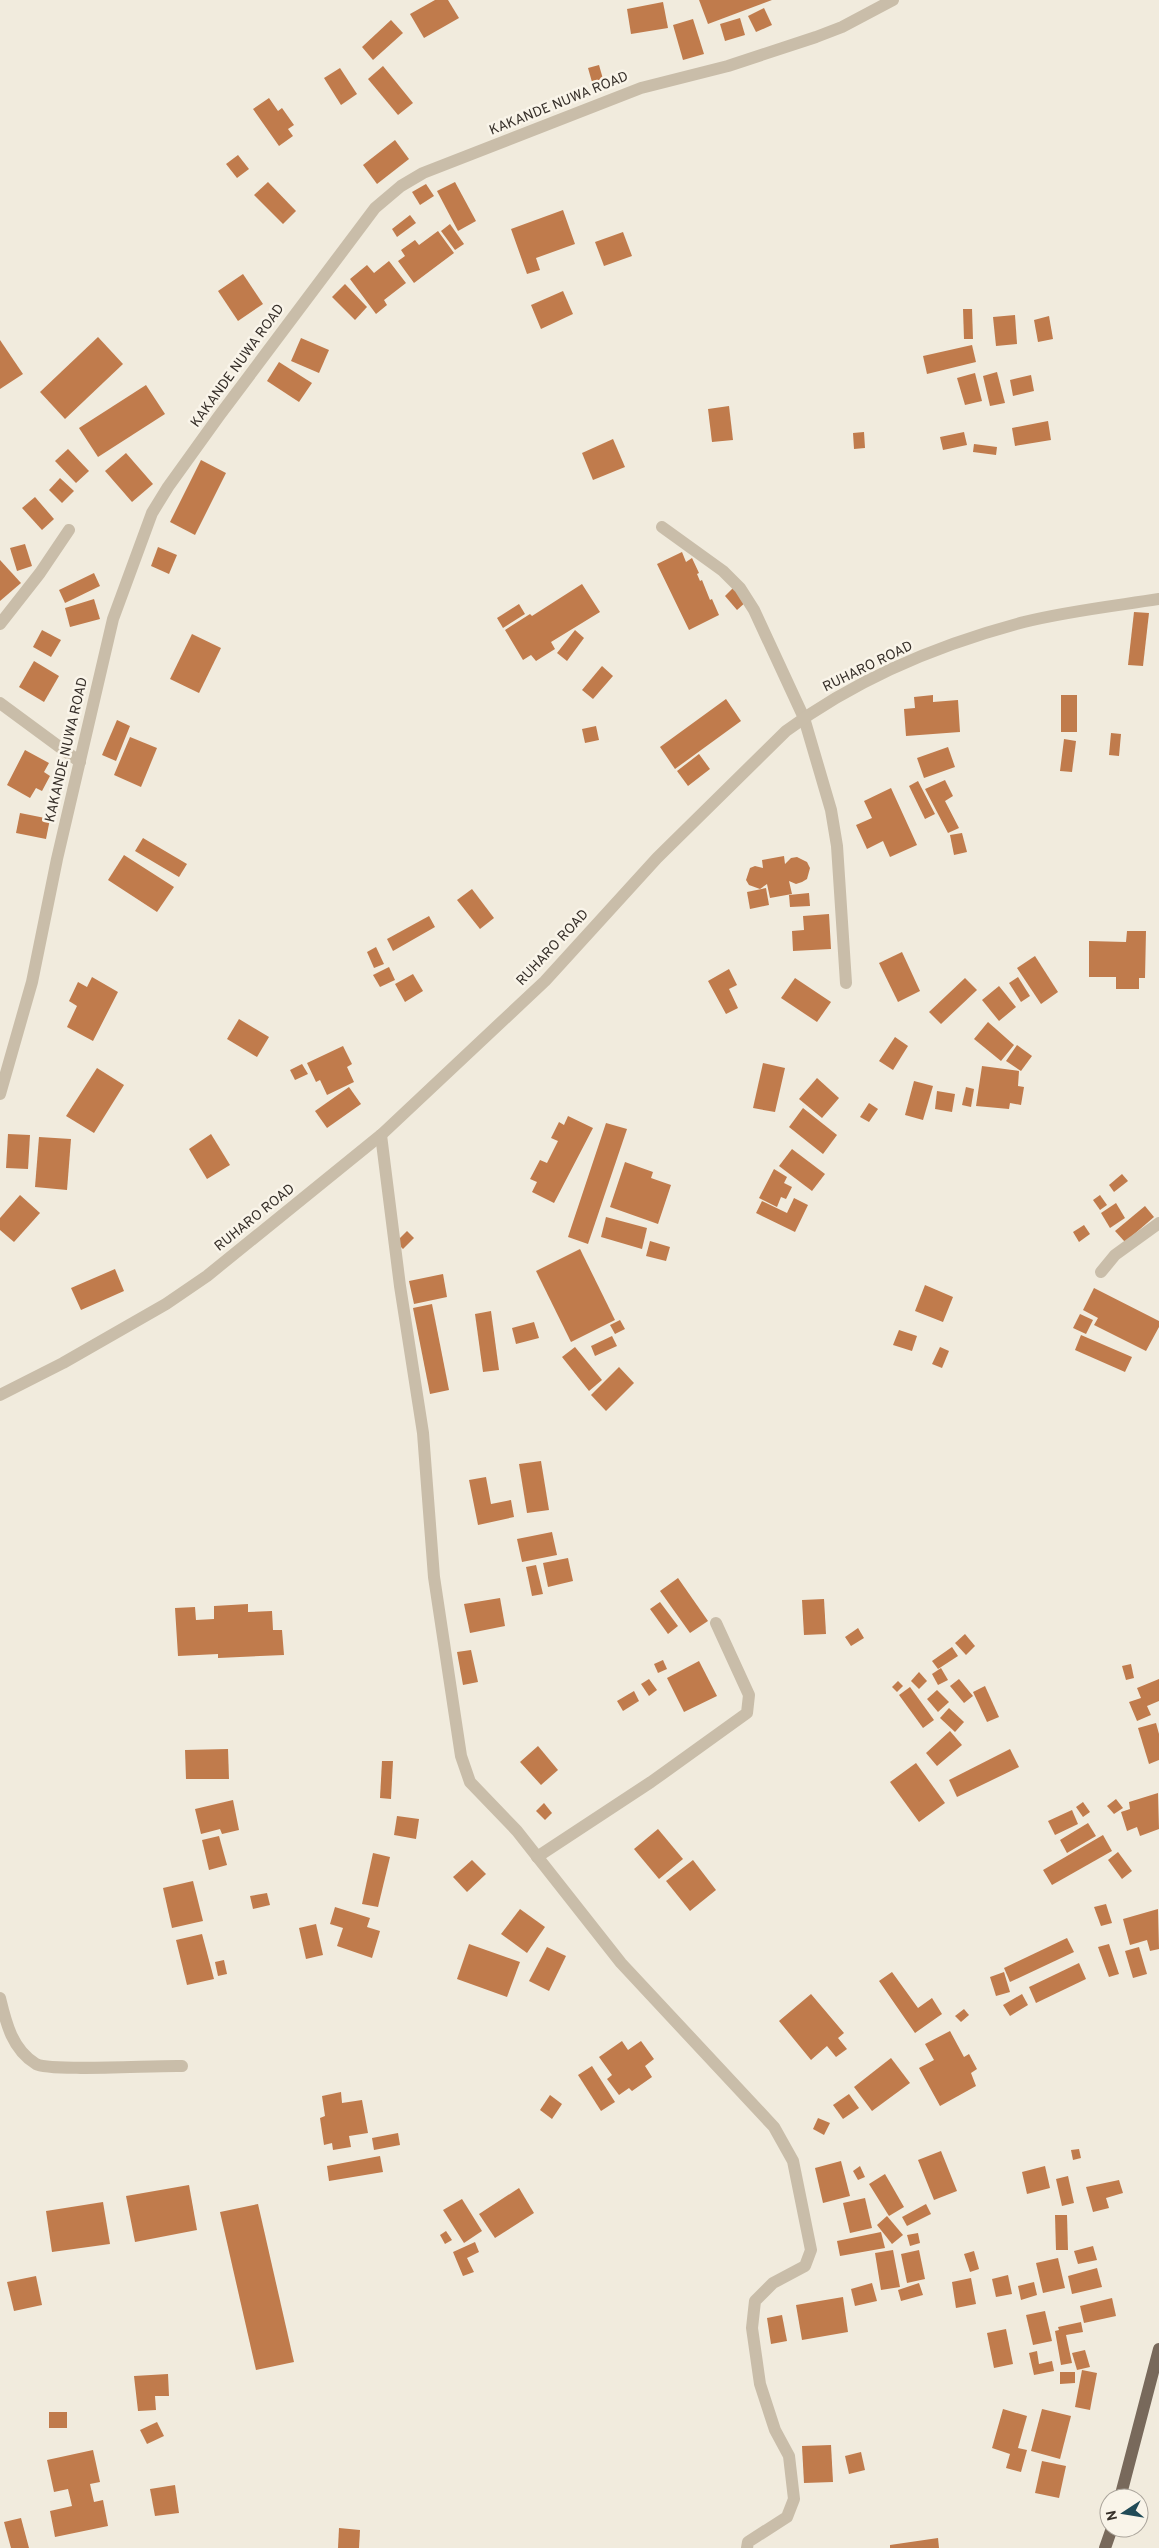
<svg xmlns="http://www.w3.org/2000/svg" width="1159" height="2548" font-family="Overpass,sans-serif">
<rect width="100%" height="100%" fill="#f1ebdd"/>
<g fill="#c07b4c">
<path d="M435 0H448L459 18 424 38 410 14Z"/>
<path d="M699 0H772L708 24Z"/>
<path d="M663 2 668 28 631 34 627 9Z"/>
<path d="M764 8 772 25 756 32 748 16Z"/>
<path d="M740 18 745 35 725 41 720 24Z"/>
<path d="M693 19 704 54 683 60 673 25Z"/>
<path d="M391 20 403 33 373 60 362 47Z"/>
<path d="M599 65 603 79 592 82 588 68Z"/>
<path d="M383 66 413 103 398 115 368 79Z"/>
<path d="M340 68 357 94 341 105 324 78Z"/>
<path d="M269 98 278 111 282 108 294 125 288 129 293 136 279 146 253 109Z"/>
<path d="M395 140 409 159 377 184 363 165Z"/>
<path d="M238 155 249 169 237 178 226 164Z"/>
<path d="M268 182 296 211 283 224 254 195Z"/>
<path d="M455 182 476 221 458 231 437 191Z"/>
<path d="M426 184 434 196 420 205 412 192Z"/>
<path d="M563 210 575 244 536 258 540 270 527 274 511 229Z"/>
<path d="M410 215 416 223 397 237 392 229Z"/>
<path d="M450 224 464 244 455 250 441 231Z"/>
<path d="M438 231 454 253 414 283 398 261 405 256 401 250 415 240 419 245Z"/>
<path d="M623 232 632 256 604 266 595 242Z"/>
<path d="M389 261 406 283 384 300 387 305 376 314 350 279 367 265 374 273Z"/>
<path d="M243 274 263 304 238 321 218 291Z"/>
<path d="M345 284 367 307 355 320 332 297Z"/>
<path d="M563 291 573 314 541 329 531 305Z"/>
<path d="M963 309H972L973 339H964Z"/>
<path d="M1015 315 1017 344 996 346 993 317Z"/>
<path d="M1049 316 1053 339 1038 342 1034 320Z"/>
<path d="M98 337 123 364 65 419 40 392Z"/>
<path d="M301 338 329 350 319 373 291 361Z"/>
<path d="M0 340 23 374 0 389Z"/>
<path d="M972 345 976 362 927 374 923 356Z"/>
<path d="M279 362 312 383 299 402 267 381Z"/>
<path d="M997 372 1005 403 990 406 983 376Z"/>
<path d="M975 373 982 401 965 405 957 378Z"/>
<path d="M1031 375 1034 391 1013 396 1010 380Z"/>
<path d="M146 385 165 414 98 457 79 428Z"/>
<path d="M729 406 733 440 712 442 708 409Z"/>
<path d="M1048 421 1051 440 1015 446 1012 428Z"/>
<path d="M864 432 865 448 854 449 853 433Z"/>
<path d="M964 432 967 445 943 450 940 437Z"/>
<path d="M613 439 625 467 593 480 582 453Z"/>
<path d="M974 444 997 447 996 455 973 452Z"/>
<path d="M68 449 89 471 76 483 55 461Z"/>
<path d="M126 453 153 484 132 502 105 471Z"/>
<path d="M201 460 226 473 195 535 170 522Z"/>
<path d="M60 478 74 491 62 503 49 490Z"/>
<path d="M35 497 54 519 42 530 22 508Z"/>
<path d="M25 544 32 566 17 571 10 548Z"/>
<path d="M158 547 177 555 169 574 151 566Z"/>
<path d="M682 552 686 562 692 558 699 573 697 574 700 581 702 580 710 600 712 599 719 615 689 630 657 564Z"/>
<path d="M0 560 21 583 0 601Z"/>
<path d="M94 573 100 586 65 603 59 590Z"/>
<path d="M582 584 600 612 551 642 555 649 536 661 531 655 523 660 505 630 530 614 532 616Z"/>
<path d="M734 587 747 601 737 610 725 596Z"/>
<path d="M94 599 100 619 70 627 65 608Z"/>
<path d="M519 604 525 614 503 628 497 618Z"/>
<path d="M1134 612 1149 613 1143 666 1128 665Z"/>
<path d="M42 630 61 640 51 657 33 647Z"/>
<path d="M575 630 584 638 567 661 557 653Z"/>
<path d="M192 634 221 648 199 693 170 679Z"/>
<path d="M34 661 59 676 44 702 19 687Z"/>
<path d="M602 666 613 676 593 699 582 690Z"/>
<path d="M933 695V702L958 700 960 732 906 736 904 709 915 708 914 697Z"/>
<rect x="1061" y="695" width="16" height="37"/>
<path d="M726 699 741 721 675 769 660 747Z"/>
<path d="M117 720 130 726 116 761 102 755Z"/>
<path d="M596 726 599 740 585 743 582 729Z"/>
<path d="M1111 733 1121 734 1119 756 1109 755Z"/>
<path d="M130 737 157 748 141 787 114 775Z"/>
<path d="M1064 739 1076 741 1072 772 1060 771Z"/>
<path d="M948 747 955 767 924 778 917 758Z"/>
<path d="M25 750 49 763 44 772 50 776 42 791 36 788 30 798 7 785Z"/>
<path d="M699 754 710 769 688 786 677 771Z"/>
<path d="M945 780 953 796 945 801 959 828 948 833 925 789Z"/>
<path d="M918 781 935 814 925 819 909 786Z"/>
<path d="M891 788 917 845 890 857 883 841 867 849 856 825 872 818 864 801Z"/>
<path d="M20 813 50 819 46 839 16 833Z"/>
<path d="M962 833 967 852 954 855 950 835Z"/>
<path d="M143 838 187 864 179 877 135 851Z"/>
<path d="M124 855 174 887 157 912 108 880Z"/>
<path d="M784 856 785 864 791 858 797 857 807 862 810 868 807 879 802 882 796 884 789 881 792 894 770 898 767 884 760 889 749 885 746 880 750 868 755 866 763 868 762 860Z"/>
<path d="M766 888 769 905 750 909 747 892Z"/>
<path d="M472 889 494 918 480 929 457 900Z"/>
<path d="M809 893 810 906 790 907 789 895Z"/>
<path d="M829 914 831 949 793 951 792 931 804 930 803 916Z"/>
<path d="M429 916 435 927 393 951 387 939Z"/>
<path d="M1127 931H1146L1145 978H1139V989H1116V977H1089V941L1126 942Z"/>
<path d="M376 947 384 964 374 968 367 952Z"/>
<path d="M902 952 920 991 898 1002 879 963Z"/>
<path d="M1035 956 1058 992 1041 1004 1017 968Z"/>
<path d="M389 967 395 980 380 987 373 975Z"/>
<path d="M729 969 737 985 729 989 738 1008 726 1014 708 981Z"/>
<path d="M413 974 423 991 405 1002 395 984Z"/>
<path d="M92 977 118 992 93 1041 67 1027 77 1006 69 1001 78 982 87 987Z"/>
<path d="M1018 977 1030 996 1021 1002 1009 983Z"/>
<path d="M795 978 831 1002 817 1022 781 998Z"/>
<path d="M965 978 977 990 941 1024 929 1012Z"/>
<path d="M999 986 1016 1007 999 1021 982 1000Z"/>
<path d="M239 1019 269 1037 257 1057 227 1039Z"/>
<path d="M988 1022 1014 1045 1001 1061 974 1039Z"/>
<path d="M895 1037 908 1046 893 1070 879 1061Z"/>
<path d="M1017 1045 1032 1056 1021 1071 1006 1061Z"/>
<path d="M343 1046 352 1064 347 1067 354 1082 327 1095 320 1080 316 1082 307 1063Z"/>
<path d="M763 1063 785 1068 775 1112 753 1108Z"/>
<path d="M302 1064 308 1074 295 1080 290 1070Z"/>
<path d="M982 1066 1019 1071 1018 1086 1024 1087 1021 1105 1010 1103 1009 1109 976 1106Z"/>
<path d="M97 1068 124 1085 94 1133 66 1116Z"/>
<path d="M817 1078 839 1098 822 1118 799 1099Z"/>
<path d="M914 1081 933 1086 923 1120 905 1115Z"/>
<path d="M349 1087 361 1104 327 1128 315 1111Z"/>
<path d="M966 1087 974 1089 971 1107 962 1105Z"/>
<path d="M937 1091 955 1094 952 1112 935 1109Z"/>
<path d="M869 1103 878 1109 869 1122 860 1117Z"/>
<path d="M803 1108 837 1135 823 1154 789 1127Z"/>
<path d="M568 1116 593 1128 554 1203 532 1192 537 1182 530 1179 540 1160 547 1163 558 1141 551 1138 559 1122 564 1125Z"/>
<path d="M606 1123 627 1129 588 1244 568 1237Z"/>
<path d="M8 1134 30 1135 28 1169 6 1168Z"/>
<path d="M211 1134 230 1165 207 1179 189 1149Z"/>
<path d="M39 1137 71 1139 67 1190 35 1187Z"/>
<path d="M792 1149 825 1174 812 1191 779 1166Z"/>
<path d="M625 1162 653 1172 651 1178 671 1185 658 1224 610 1207Z"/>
<path d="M774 1169 787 1177 784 1183 792 1187 786 1199 781 1197 777 1207 759 1198Z"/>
<path d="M1122 1174 1128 1181 1114 1192 1109 1185Z"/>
<path d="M20 1195 40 1213 14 1242 0 1230V1218Z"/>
<path d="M1100 1195 1107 1205 1100 1210 1093 1200Z"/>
<path d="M794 1198 808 1205 795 1232 756 1213 762 1201 787 1213Z"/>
<path d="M1116 1203 1125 1218 1110 1228 1101 1213Z"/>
<path d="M1145 1206 1154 1217 1125 1242 1115 1231Z"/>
<path d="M606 1217 647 1228 642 1249 601 1237Z"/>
<path d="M1084 1225 1090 1234 1079 1242 1073 1232Z"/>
<path d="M407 1231 414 1238 403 1249 396 1242Z"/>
<path d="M650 1241 670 1247 666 1261 646 1256Z"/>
<path d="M580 1249 615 1320 571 1342 536 1271Z"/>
<path d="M115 1269 124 1291 81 1310 71 1288Z"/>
<path d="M443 1274 447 1297 414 1304 409 1281Z"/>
<path d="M925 1285 953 1297 943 1322 915 1311Z"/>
<path d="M1094 1288 1159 1321V1327L1146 1351 1094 1325 1098 1318 1083 1310Z"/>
<path d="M432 1304 449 1390 430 1394 413 1308Z"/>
<path d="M491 1311 499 1370 483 1372 475 1314Z"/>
<path d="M1080 1314 1093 1320 1086 1334 1073 1328Z"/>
<path d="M620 1320 625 1329 615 1334 610 1325Z"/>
<path d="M534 1322 539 1338 516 1344 512 1328Z"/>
<path d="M899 1330 917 1336 912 1351 893 1345Z"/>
<path d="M1081 1335 1132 1357 1125 1372 1075 1350Z"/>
<path d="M612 1336 617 1346 595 1356 591 1346Z"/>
<path d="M575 1347 602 1380 589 1391 562 1357Z"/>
<path d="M940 1347 949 1351 942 1368 932 1364Z"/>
<path d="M619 1367 634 1383 606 1411 591 1395Z"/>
<path d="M541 1461 549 1510 527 1513 519 1464Z"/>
<path d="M486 1477 491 1504 511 1500 514 1517 478 1525 469 1480Z"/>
<path d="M552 1532 557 1555 522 1562 517 1539Z"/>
<path d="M568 1558 573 1581 548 1587 543 1563Z"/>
<path d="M536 1565 543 1594 532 1596 526 1567Z"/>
<path d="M678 1578 708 1621 690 1633 660 1591Z"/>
<path d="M500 1598 505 1626 470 1633 464 1604Z"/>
<path d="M824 1599 826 1634 804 1635 802 1600Z"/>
<path d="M660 1602 678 1626 668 1634 650 1609Z"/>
<path d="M248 1604V1612L272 1611 273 1630H282L284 1655 218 1658V1654L178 1656 175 1608 195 1607 196 1620 214 1619V1606Z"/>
<path d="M858 1628 864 1638 851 1646 845 1637Z"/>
<path d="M965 1634 975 1646 966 1655 955 1643Z"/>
<path d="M952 1647 958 1656 938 1669 932 1661Z"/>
<path d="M471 1650 478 1682 463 1685 457 1652Z"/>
<path d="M663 1660 667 1669 658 1673 654 1664Z"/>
<path d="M699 1661 717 1696 684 1712 667 1678Z"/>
<path d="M1131 1664 1134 1678 1126 1680 1122 1666Z"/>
<path d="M941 1668 948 1680 938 1685 932 1674Z"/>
<path d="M919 1672 927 1681 919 1689 911 1681Z"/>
<path d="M649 1679 657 1690 649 1696 641 1684Z"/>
<path d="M959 1679 973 1696 964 1703 950 1686Z"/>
<path d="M1159 1679V1701L1147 1706 1151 1715 1137 1721 1129 1702 1141 1698 1137 1688Z"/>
<path d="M898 1681 903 1686 897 1692 892 1687Z"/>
<path d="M985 1686 999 1717 987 1722 973 1692Z"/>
<path d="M910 1687 934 1720 923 1728 899 1695Z"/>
<path d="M937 1690 949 1702 938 1712 927 1699Z"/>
<path d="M634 1691 639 1701 623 1711 617 1701Z"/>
<path d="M949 1708 964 1722 955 1732 940 1718Z"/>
<path d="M1156 1723 1159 1734V1760L1149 1764 1138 1728Z"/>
<path d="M950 1731 962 1745 937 1766 926 1753Z"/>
<path d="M538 1746 558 1770 541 1785 520 1762Z"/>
<path d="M228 1749 229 1779H186L185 1750Z"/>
<path d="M1010 1749 1019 1767 957 1797 949 1780Z"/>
<path d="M382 1761H393L391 1799 380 1798Z"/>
<path d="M916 1763 945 1803 919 1822 890 1782Z"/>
<path d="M1158 1793 1159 1829 1140 1836 1137 1827 1127 1831 1121 1812 1130 1809 1129 1802Z"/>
<path d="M1116 1799 1123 1808 1114 1814 1107 1806Z"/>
<path d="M233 1800 239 1830 222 1834 220 1829 201 1834 195 1809Z"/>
<path d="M1083 1802 1090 1812 1083 1817 1076 1807Z"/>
<path d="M544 1803 552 1813 545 1820 536 1811Z"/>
<path d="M1072 1810 1078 1824 1055 1835 1048 1821Z"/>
<path d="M397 1816 419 1819 416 1839 394 1835Z"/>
<path d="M1088 1823 1096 1836 1067 1853 1060 1840Z"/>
<path d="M658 1829 683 1859 659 1879 634 1849Z"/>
<path d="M1103 1835 1112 1851 1052 1885 1043 1870Z"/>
<path d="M219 1836 227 1865 209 1870 202 1840Z"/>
<path d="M1118 1852 1132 1871 1122 1879 1108 1860Z"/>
<path d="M373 1853 390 1857 378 1907 362 1904Z"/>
<path d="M472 1860 486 1874 467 1892 453 1877Z"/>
<path d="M693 1860 716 1890 690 1911 666 1881Z"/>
<path d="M193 1881 203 1921 172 1928 163 1888Z"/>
<path d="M267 1893 270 1905 253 1909 250 1896Z"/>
<path d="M1106 1904 1112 1923 1101 1926 1094 1907Z"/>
<path d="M335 1907 370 1918 367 1927 380 1931 372 1958 337 1946 343 1928 330 1924Z"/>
<path d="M520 1909 545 1927 527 1953 501 1934Z"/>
<path d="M1158 1909 1159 1949 1150 1951 1147 1940 1130 1945 1123 1919Z"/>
<path d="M316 1924 323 1955 306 1959 299 1928Z"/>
<path d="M202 1934 214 1979 187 1985 176 1940Z"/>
<path d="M1067 1938 1074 1952 1010 1982 1004 1968Z"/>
<path d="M469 1944 520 1962 507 1997 457 1979Z"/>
<path d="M1109 1944 1119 1974 1109 1977 1098 1947Z"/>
<path d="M547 1947 566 1956 549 1991 529 1981Z"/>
<path d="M1139 1947 1147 1974 1133 1978 1125 1951Z"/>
<path d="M224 1960 227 1974 218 1976 215 1962Z"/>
<path d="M1079 1963 1086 1979 1036 2003 1029 1987Z"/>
<path d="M892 1972 918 2008 932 1998 942 2014 915 2033 879 1981Z"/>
<path d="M1004 1972 1010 1992 996 1996 990 1977Z"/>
<path d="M811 1994 844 2033 838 2038 847 2049 836 2057 827 2046 811 2060 779 2021Z"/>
<path d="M1022 1994 1028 2005 1010 2016 1003 2005Z"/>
<path d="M964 2009 969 2015 961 2022 955 2016Z"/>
<path d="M950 2031 964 2057 969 2054 977 2069 971 2073 976 2086 940 2106 919 2068 934 2060 925 2044Z"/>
<path d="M622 2041 628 2050 641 2041 654 2059 645 2066 652 2077 632 2091 629 2088 619 2095 607 2079 612 2075 599 2057Z"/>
<path d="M891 2058 910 2083 872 2111 854 2087Z"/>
<path d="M592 2066 615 2102 601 2111 578 2075Z"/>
<path d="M341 2092 342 2103 362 2100 368 2133 349 2136 351 2147 333 2150 332 2143 324 2145 320 2118 325 2116 322 2096Z"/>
<path d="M849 2094 859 2108 843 2119 833 2105Z"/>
<path d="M550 2095 562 2104 552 2119 540 2110Z"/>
<path d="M818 2118 830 2123 824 2135 813 2129Z"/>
<path d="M398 2133 400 2145 374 2150 372 2138Z"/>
<path d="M1079 2149 1081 2158 1073 2160 1071 2150Z"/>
<path d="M941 2151 957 2191 934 2200 918 2160Z"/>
<path d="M380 2156 383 2172 329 2181 327 2166Z"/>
<path d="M841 2161 850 2196 823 2203 815 2168Z"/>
<path d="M860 2166 865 2177 858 2180 853 2171Z"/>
<path d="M1045 2166 1050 2188 1027 2194 1022 2172Z"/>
<path d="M885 2174 904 2207 889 2216 869 2184Z"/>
<path d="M1068 2176 1074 2203 1062 2206 1056 2179Z"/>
<path d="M1119 2180 1123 2193 1106 2198 1109 2208 1093 2212 1086 2187Z"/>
<path d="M189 2185 197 2230 135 2242 126 2196Z"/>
<path d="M519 2188 534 2213 495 2238 479 2214Z"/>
<path d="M865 2198 872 2228 850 2233 843 2203Z"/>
<path d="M462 2199 482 2231 464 2243 443 2210Z"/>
<path d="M103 2202 110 2244 52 2252 46 2211Z"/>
<path d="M258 2204 294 2362 256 2370 220 2212Z"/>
<path d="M926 2204 931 2214 907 2226 902 2217Z"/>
<path d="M1055 2215H1067L1068 2250H1056Z"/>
<path d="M887 2216 903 2235 892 2244 877 2225Z"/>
<path d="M446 2231 452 2240 445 2244 440 2235Z"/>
<path d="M881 2232 885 2248 840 2256 837 2241Z"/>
<path d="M918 2233 920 2243 910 2246 907 2235Z"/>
<path d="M475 2242 479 2252 467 2258 474 2272 463 2276 453 2252Z"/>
<path d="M1093 2246 1097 2260 1078 2264 1074 2251Z"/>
<path d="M893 2250 900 2287 881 2290 875 2253Z"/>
<path d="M919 2250 925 2279 907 2283 901 2254Z"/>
<path d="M974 2251 979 2269 970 2272 964 2254Z"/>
<path d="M1058 2258 1065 2288 1043 2293 1036 2263Z"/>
<path d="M1097 2268 1102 2287 1072 2294 1068 2276Z"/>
<path d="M1008 2275 1012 2294 996 2297 992 2279Z"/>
<path d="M36 2276 42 2305 14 2311 7 2282Z"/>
<path d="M971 2278 976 2304 956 2308 952 2282Z"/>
<path d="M1034 2282 1037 2295 1021 2300 1018 2286Z"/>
<path d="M872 2283 877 2301 855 2306 851 2289Z"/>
<path d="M919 2283 923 2295 901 2301 898 2290Z"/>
<path d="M843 2297 848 2332 802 2340 796 2305Z"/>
<path d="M1112 2298 1116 2316 1084 2323 1080 2306Z"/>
<path d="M1045 2311 1052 2341 1033 2345 1026 2315Z"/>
<path d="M782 2315 787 2341 771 2344 767 2318Z"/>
<path d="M1081 2322 1083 2332 1066 2335 1072 2363 1061 2365 1055 2331 1059 2330 1058 2327Z"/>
<path d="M1006 2329 1013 2364 994 2368 987 2333Z"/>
<path d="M1085 2350 1090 2367 1077 2370 1072 2353Z"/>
<path d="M1037 2351 1039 2364 1052 2361 1054 2371 1034 2375 1029 2353Z"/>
<path d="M1082 2370 1097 2373 1090 2410 1075 2407Z"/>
<path d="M1060 2372H1075V2383L1060 2384Z"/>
<path d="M168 2374 169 2396H155L156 2410 138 2411 134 2376Z"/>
<path d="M1003 2409 1027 2416 1018 2448 1027 2450 1021 2472 1006 2468 1010 2454 992 2448Z"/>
<path d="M1042 2409 1071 2416 1060 2459 1031 2451Z"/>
<rect x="49" y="2412" width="18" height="16"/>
<path d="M157 2422 164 2436 147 2444 140 2430Z"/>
<path d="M831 2445 833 2482 804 2483 802 2446Z"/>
<path d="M93 2450 100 2482 90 2484 94 2502 103 2500 108 2526 55 2537 50 2511 72 2506 68 2489 54 2492 47 2460Z"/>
<path d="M861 2452 865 2470 849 2474 845 2456Z"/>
<path d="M1042 2461 1066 2466 1059 2498 1035 2493Z"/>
<path d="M175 2485 179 2513 155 2516 150 2489Z"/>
<path d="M21 2518 29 2548H11L4 2522Z"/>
<path d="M339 2528 360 2530 359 2548H338Z"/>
<path d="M938 2538 939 2548H890V2545Z"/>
</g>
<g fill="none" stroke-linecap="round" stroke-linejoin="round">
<g stroke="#c9bda9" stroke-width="12">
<path d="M662 527 723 571 740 588 754 610 804 718 831 810 837 846 846 983"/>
<path d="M0 624 40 573 69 530"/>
<path d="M0 703 80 762"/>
<path d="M0 1094 32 982 57 859 113 619 152 513 168 487 219 416 375 208 401 186 423 173 641 88 728 66 816 37 842 27 893 0"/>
<path d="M381 1135 400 1286 423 1433 434 1577 461 1756 470 1782 517 1831 621 1963 774 2127 793 2161 811 2250 805 2266 773 2283 755 2301 752 2328 760 2384 775 2430 789 2456 794 2499 787 2517 748 2542 747 2548"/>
<path d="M1101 1272 1115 1255 1159 1223"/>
<path d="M537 1857 651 1782 747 1713 749 1695 716 1623"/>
<path d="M0 1998C6 2023 12 2049 36 2064 50 2072 157 2065 182 2066"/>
</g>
<path stroke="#c9bda9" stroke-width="12" d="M0 1395 63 1363 166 1304 207 1276 381 1135 545 981 657 858 786 731C856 679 940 644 1024 622 1068 611 1114 606 1159 599"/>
<g stroke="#78695b" stroke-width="12">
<path d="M1120 2498 1159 2349"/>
<path d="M1105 2548 1112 2528"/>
</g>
</g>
<g text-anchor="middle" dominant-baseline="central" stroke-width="5" stroke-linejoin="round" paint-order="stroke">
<g font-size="14" fill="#362f29" stroke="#f9f4e9">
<text transform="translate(559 104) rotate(-22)">KAKANDE NUWA ROAD</text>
<text transform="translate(238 366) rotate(-54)">KAKANDE NUWA ROAD</text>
<text transform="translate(868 667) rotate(-26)">RUHARO ROAD</text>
<text transform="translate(67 750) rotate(-77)">KAKANDE NUWA ROAD</text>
<text transform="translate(553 948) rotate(-47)">RUHARO ROAD</text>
<text transform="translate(255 1218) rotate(-39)">RUHARO ROAD</text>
</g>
</g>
<g transform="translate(1124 2513) rotate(258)"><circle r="24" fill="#f9f4e9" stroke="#aba59c"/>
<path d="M0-4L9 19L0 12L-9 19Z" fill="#204a56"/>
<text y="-8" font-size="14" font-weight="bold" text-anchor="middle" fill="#362f29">N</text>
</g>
</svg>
